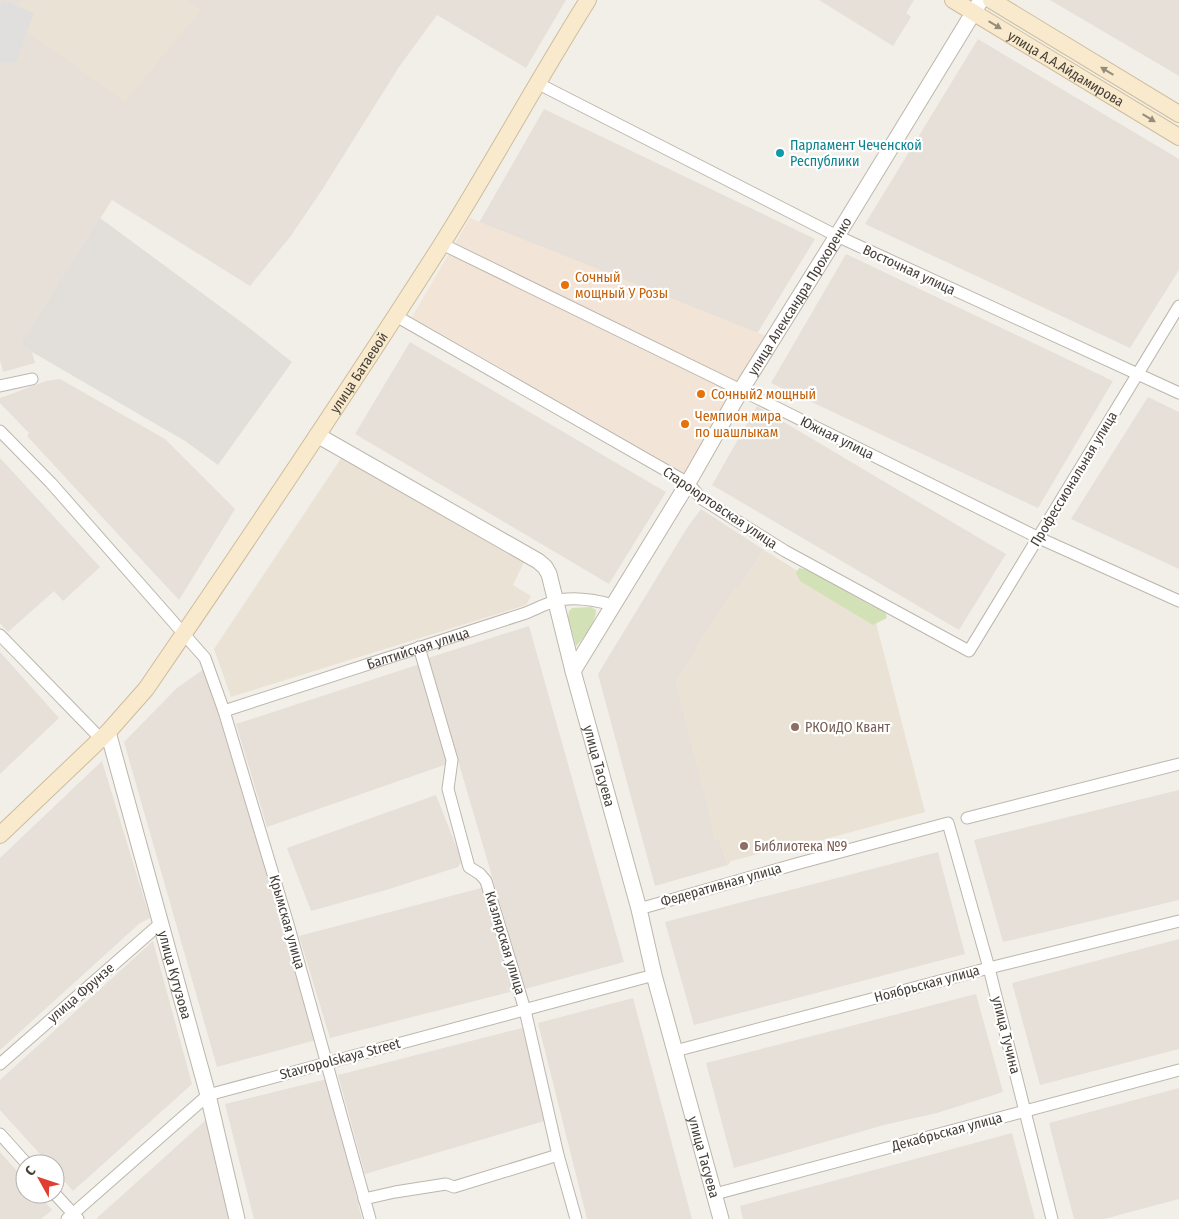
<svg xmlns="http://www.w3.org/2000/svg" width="1179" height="1219" font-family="'Fira Sans Condensed',sans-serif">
<rect width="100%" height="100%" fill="#f2efe9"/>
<g fill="#e6e0d8">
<path d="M0 0H566L526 68 437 15 399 67 322 190 290 237 250 286 112 200 20 345 32 352 35 363 3 372 0 360Z"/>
<path d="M819 0H914L906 13 911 17 893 46Z"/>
<path d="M1050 0H1179V76Z"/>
<path d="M978 39 1179 159V270L1130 348 865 224Z"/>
<path d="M544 109 815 239 736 368 468 242Z"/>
<path d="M846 254 1113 381 1038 508 771 383Z"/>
<path d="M410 342 666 492 609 584 355 434Z"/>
<path d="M60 379 165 439 235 509 179 600 27 436 29 433 0 403V398L46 381Z"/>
<path d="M1148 397 1179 412V569L1071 519Z"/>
<path d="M757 406 1006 554 959 630 712 485Z"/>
<path d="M0 458 100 567 63 601 54 591 8 632 0 623Z"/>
<path d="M701 509 764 550 739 588 736 587 702 639 676 683 711 817 715 839 719 838 728 865 655 886 598 674 687 528Z"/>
<path d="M529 626 624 962 525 989 428 658Z"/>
<path d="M0 652 59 718 0 774Z"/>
<path d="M420 664 450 763 267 827 236 724Z"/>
<path d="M204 669 215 693 316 1040 217 1067 124 742 177 688Z"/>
<path d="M102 761 150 918 140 923 0 1050V858Z"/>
<path d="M1179 790V900L1003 942 974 840Z"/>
<path d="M436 795 462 861 458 867 386 890 311 911 287 848Z"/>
<path d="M938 852 965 954 694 1025 665 922Z"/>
<path d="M485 887 514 991 330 1038 299 936Z"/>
<path d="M1179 939V1049L1040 1085 1012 983Z"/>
<path d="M153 941 192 1084 73 1191 55 1171V1164H49L0 1110V1080Z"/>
<path d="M976 994 1003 1092 937 1113 884 1125 734 1168 706 1063Z"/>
<path d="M633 998 692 1219H587L538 1023Z"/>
<path d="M526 1027 548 1120 365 1174 338 1075Z"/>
<path d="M327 1079 362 1219H254L225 1104Z"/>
<path d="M1179 1088V1199L1104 1219H1074L1049 1123Z"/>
<path d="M207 1119 231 1219H97V1218Z"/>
<path d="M1012 1133 1035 1219H743L740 1206Z"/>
<path d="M0 1152 25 1180V1194H38L52 1210 41 1219H0Z"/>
</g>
<path fill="#f2e4d6" d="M470 218 766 336 686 474 412 317Z"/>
<path fill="#e2deda" d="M100 218 248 327 292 362 218 465 185 441 20 345Z"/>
<g fill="#eae2d4">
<path d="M21 0H185L201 10 125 102 8 18Z"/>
<path d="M342 457 524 562 513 585 531 596 526 605 231 697 214 649Z"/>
<path d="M764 550 875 619 925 812 796 847 762 853 731 861 728 865 719 838 715 839 711 817 676 683 702 639 736 586 739 588Z"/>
</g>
<g fill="#d2e2b6">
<path d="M799 568 809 570 872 606H881L885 611 887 618 873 625 800 581 796 573Z"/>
<path d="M591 607 596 610C596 622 584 638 576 646L568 617 569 611 572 608Z"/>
</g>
<path fill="#e1dfdd" d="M3 0 34 13 16 63H0V5Z"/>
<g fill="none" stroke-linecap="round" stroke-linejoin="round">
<g stroke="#bdb6ac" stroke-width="13">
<g id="minor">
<path d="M537 83 837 236 1179 393"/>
<path d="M442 244 757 398 1039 538 1179 601"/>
<path d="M396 316 688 483 702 499 785 551 969 651 1179 306"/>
<path d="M0 386 32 379"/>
<path d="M0 431 51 483 205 658 224 711 288 924 370 1219"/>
<path d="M0 635 101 739"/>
<path d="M419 647 452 760 448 789 469 867 480 874 486 881 525 1010 558 1155 576 1219"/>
<path id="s1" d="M224 711 526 613C536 609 545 604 555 601 574 596 595 600 613 605"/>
<path d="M967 818 1179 764"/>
<path d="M639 909 796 864 948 823 989 968 1052 1219"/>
<path d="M675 1051 989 968 1179 921"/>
<path d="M0 1064 161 923"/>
<path d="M0 1134 27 1164"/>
<path d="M55 1194 78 1219"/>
<path d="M715 1194 1179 1070"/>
<path d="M364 1199 395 1192 446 1184 454 1187 558 1155"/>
<path d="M67 1219 208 1095 654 975"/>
</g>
</g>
<g stroke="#bdb6ac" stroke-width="17">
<g id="tertiary">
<path id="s2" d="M317 435 538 561 545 567 549 574 573 671 639 909 654 975 721 1219"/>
<path id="s3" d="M573 671 688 483 741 390 837 236 981 0"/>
<path id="s4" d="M108 732 208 1095 237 1219"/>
</g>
</g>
<g stroke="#cdbd9d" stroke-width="18">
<g id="secondary">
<path id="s5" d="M953 0 1179 137"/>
<path d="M991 0 1179 114"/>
<path id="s6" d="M0 835 108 732 146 689C246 543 345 396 440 247 491 166 537 81 588 0"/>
</g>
</g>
<use href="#minor" stroke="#fff" stroke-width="11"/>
<use href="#tertiary" stroke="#fff" stroke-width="15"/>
<use href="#secondary" stroke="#f9eacd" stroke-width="16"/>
</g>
<defs><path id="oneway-solid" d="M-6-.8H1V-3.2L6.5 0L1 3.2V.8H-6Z" transform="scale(1.25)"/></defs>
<g fill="#968c7b">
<use href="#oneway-solid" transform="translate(995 25) rotate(31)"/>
<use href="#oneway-solid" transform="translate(1107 71) rotate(-149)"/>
<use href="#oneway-solid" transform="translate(1149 118) rotate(31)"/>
</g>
<circle fill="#0f9aa8" stroke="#fff" stroke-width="2" cx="780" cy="153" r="5"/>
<g fill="#e8710a" stroke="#fff" stroke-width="2">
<circle cx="565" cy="285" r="5"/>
<circle cx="701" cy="394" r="5"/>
<circle cx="685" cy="424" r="5"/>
</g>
<g fill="#8d6e63" stroke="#fff" stroke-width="2">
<circle cx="795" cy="727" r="5"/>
<circle cx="744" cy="846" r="5"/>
</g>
<g text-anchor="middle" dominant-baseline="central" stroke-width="4.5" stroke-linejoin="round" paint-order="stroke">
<g font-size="14" fill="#453f38" stroke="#fff">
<text stroke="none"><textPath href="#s5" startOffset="132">улица А.А.Айдамирова</textPath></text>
<text transform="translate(909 270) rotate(25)">Восточная улица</text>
<text stroke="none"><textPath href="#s3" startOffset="438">улица Александра Прохоренко</textPath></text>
<text stroke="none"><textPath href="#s6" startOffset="588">улица Батаевой</textPath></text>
<text transform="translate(837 438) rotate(26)">Южная улица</text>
<text transform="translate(1074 479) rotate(-59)">Профессиональная улица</text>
<text transform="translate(720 508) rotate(34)">Староюртовская улица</text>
<text stroke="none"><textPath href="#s1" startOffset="204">Балтийская улица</textPath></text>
<text stroke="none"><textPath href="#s2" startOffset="470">улица Тасуева</textPath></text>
<text transform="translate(721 885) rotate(-16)">Федеративная улица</text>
<text transform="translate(287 922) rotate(74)">Крымская улица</text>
<text transform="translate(505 943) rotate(73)">Кизлярская улица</text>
<text stroke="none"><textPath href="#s4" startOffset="252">улица Кутузова</textPath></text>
<text transform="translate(927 984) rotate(-15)">Ноябрьская улица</text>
<text transform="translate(81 993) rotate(-41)">улица Фрунзе</text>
<text transform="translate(1006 1035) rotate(76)">улица Тучина</text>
<text transform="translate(340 1059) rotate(-15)">Stavropolskaya Street</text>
<text transform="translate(947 1132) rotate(-15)">Декабрьская улица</text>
<text stroke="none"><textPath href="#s2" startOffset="875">улица Тасуева</textPath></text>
</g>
<g font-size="14" fill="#0d838f" stroke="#fff" text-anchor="start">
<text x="790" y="145">Парламент Чеченской<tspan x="790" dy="16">Республики</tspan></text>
</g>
<g font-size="14" fill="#c56008" stroke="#fff" text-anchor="start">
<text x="575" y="277">Сочный<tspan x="575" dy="16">мощный У Розы</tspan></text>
<text x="711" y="394">Сочный2 мощный</text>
<text x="695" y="416">Чемпион мира<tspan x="695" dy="16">по шашлыкам</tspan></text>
</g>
<g font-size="14" fill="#785e54" stroke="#fff" text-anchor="start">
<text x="805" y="727">РКОиДО Квант</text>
<text x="754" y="846">Библиотека №9</text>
</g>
</g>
<g transform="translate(40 1179) rotate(310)"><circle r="24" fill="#ffffff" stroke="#b5b2af"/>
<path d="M0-4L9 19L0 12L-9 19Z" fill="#e23d31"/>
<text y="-8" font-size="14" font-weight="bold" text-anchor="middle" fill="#453f38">С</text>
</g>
</svg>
